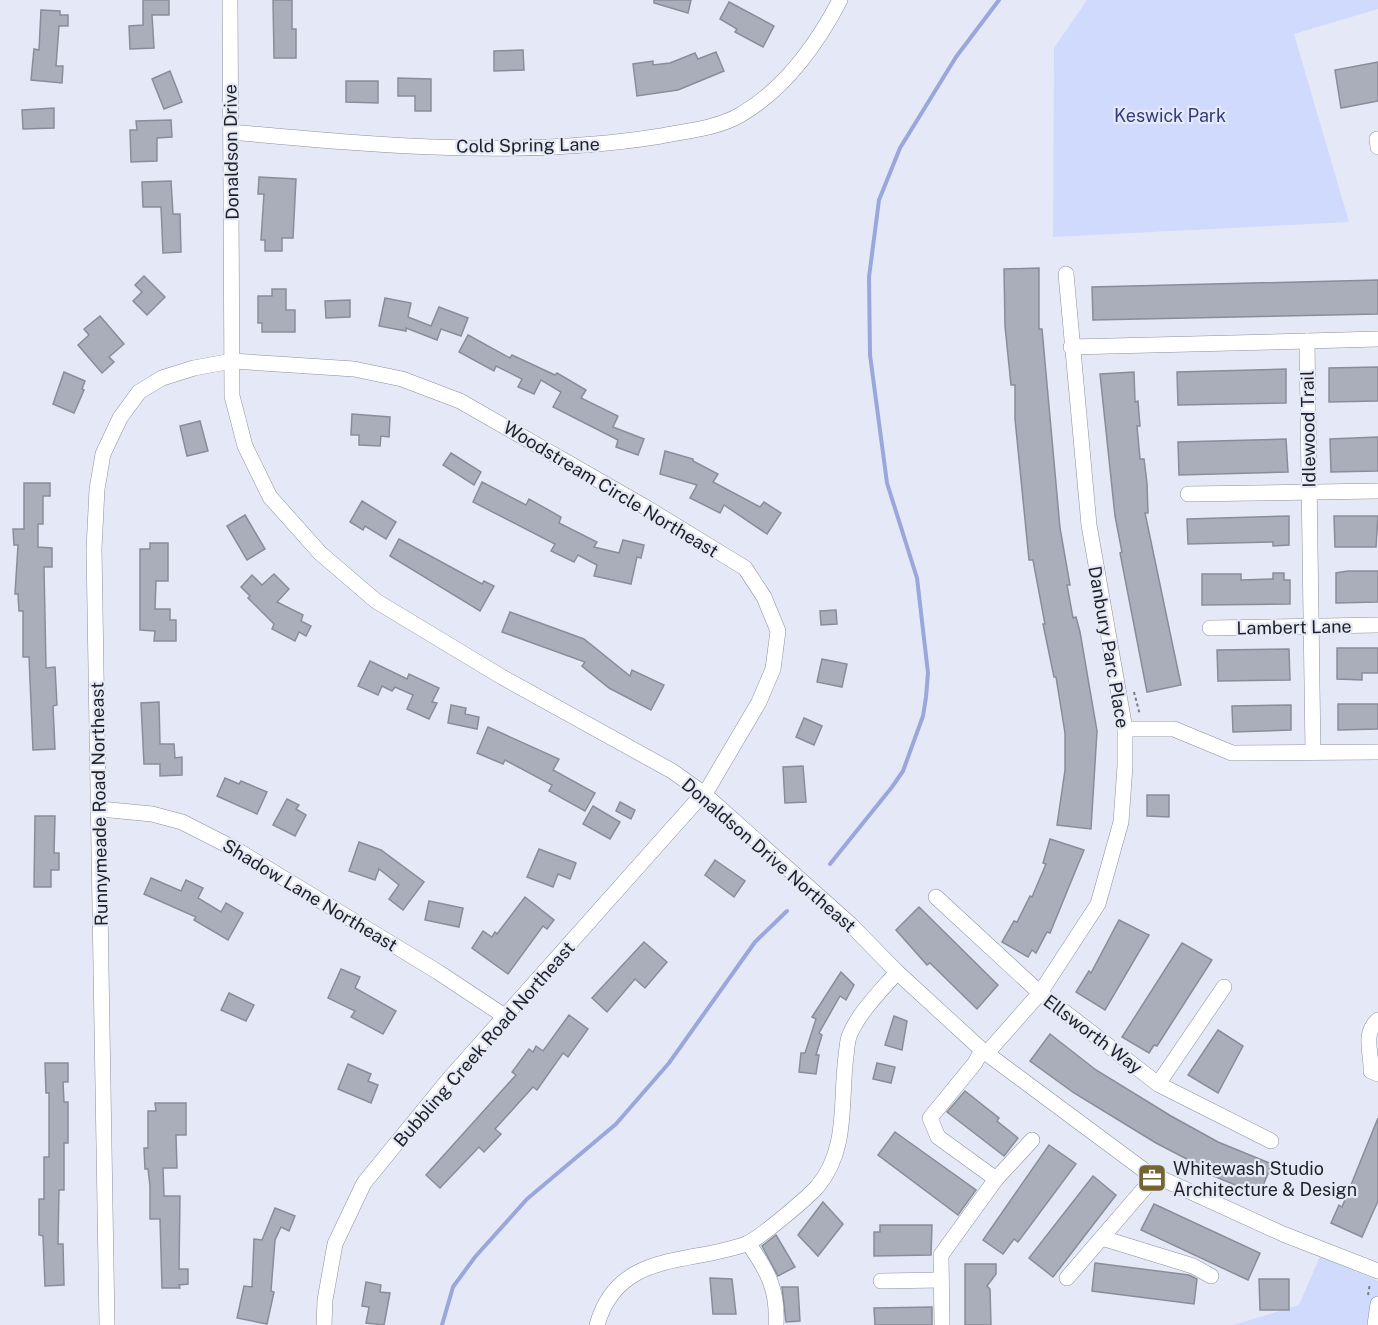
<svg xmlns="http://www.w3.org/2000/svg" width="1378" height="1325" font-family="'Public Sans',sans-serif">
<rect width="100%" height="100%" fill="#e5e9f7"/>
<g fill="#d0dafd">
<path d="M1087 0H1378V9L1294 34 1349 222 1053 237 1054 48Z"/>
<path d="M1320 1256 1378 1281V1325H1233L1299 1305Z"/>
</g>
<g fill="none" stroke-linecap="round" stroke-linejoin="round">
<g stroke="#9aa7db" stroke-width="4">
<path d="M830 864 892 787 903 771 923 716 926 697 928 673 917 578 887 483 870 355 869 277 879 200 900 148 956 57 999 0"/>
<path d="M442 1325 453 1287 475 1257 527 1199 616 1124 669 1063 755 942 787 911"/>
</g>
</g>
<g fill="#aaaebb" stroke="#898d9a" stroke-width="1.5">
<path d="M143 0H169V15H152L154 48 130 49 129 26 143 25Z"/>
<path d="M273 0H292V29H296V58H274Z"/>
<path d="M654 0H691L688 13 654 3Z"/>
<path d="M729 2 774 26 763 47 735 32 737 29 720 19Z"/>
<path d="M41 10 60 11V15H68V26H59L56 66H63L62 83 31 80 34 49 39 50Z"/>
<path d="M523 50 524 70 494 71V51Z"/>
<path d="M716 52 724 71 678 90 637 96 633 64 653 61V65L670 63 695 53 698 59Z"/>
<path d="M1378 62V101L1341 108 1335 70Z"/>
<path d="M170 71 182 102 164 109 152 79Z"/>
<path d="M398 78 431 79V111H415V96H398Z"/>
<path d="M346 81H378V103L346 102Z"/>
<path d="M54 108V128L23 129 22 110Z"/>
<path d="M171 120 172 137 157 138V161L131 162 130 130H137L136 121Z"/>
<path d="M259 177 296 179 293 238H282V251H265V240H261L264 194H258Z"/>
<path d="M171 181 173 214H180L181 252 163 253 161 207H143L142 182Z"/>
<path d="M1039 268V329H1042L1060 528 1070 585H1067L1073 618 1076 617 1080 632 1097 731 1091 829 1057 825 1065 770V733L1056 677H1054L1043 624H1045L1033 560H1029L1015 419V385H1011L1005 326 1004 269Z"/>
<path d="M144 276 165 297 147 315 133 301 142 292 135 285Z"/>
<path d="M1378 280V314L1093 320 1092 287Z"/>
<path d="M272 289H286V310H295V332H262V323H258V296H272Z"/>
<path d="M385 298 411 303 408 317 431 326 439 307 468 318 461 336 441 329 437 340 406 328V331L379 326Z"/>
<path d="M350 300V317L326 318 325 301Z"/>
<path d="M100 316 124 344 109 357 114 362 102 373 78 345 89 335 84 329Z"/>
<path d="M468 335 510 358 512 355 555 375 557 373 586 390 581 398 618 416 613 427 644 439 638 455 616 447 618 440 553 407 561 392 541 380 534 394 518 387 522 379 496 366 494 371 459 352Z"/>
<path d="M1378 367V401L1329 402V368Z"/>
<path d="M1286 369V403L1178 405 1177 372Z"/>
<path d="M64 372 85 381 82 389 84 390 74 413 53 404Z"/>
<path d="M1134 372 1135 402 1138 401 1140 426H1137L1140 459H1144L1147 483 1148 513H1145L1181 685 1147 692 1120 553 1122 552 1115 516 1100 374Z"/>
<path d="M352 414 390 417 389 437 381 436 380 446 359 445V435H351Z"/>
<path d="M200 421 208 451 187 456 180 426Z"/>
<path d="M1378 437V471L1331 472 1330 439Z"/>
<path d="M1286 439 1288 472 1179 475 1178 442Z"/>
<path d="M665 451 693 459V461L718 474 713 482 760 507 764 502 781 513 767 534 724 505 720 513 690 498 697 485 660 474Z"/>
<path d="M451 453 481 472 474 485 443 465Z"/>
<path d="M482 482 526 505 529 499 561 517 559 523 597 542 594 547 619 553 623 540 644 545 641 558 637 557 631 584 594 576 597 565 578 555 574 562 551 551 555 544 473 502Z"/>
<path d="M24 483H50V496H43V524H38V547L52 548V567H44L46 668 55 667 57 705 53 706 55 749 33 750 29 657H23V611H19L18 594H15L18 545H14L13 529H24Z"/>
<path d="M362 501 396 522 386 539 365 526 363 530 350 522Z"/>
<path d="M245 515 265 549 247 560 227 526Z"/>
<path d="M1289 516V545L1273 546V542L1188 544 1187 519Z"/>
<path d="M1334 516H1378L1376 547H1335Z"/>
<path d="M399 539 482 584 484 581 494 586 480 611 390 556Z"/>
<path d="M150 543H168V581H156L155 609H170V620H176V641H154L155 631 140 630V549H150Z"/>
<path d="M1348 571H1378V602L1336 603V573Z"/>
<path d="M1273 573H1284V580H1290V604L1202 605V574H1241V580L1273 579Z"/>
<path d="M274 574 289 589 277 602 303 615 301 621 311 626 306 636 299 632 295 641 272 629 274 624 248 598 250 596 241 587 252 575 262 585Z"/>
<path d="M836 610 837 624 821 625 820 611Z"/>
<path d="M510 612 584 639 630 676 632 670 664 685 651 710 609 688 582 666 585 662 502 632Z"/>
<path d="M1337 648H1378V673H1362V680L1337 679Z"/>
<path d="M1289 649 1290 680 1218 681 1217 650Z"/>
<path d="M822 659 847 664 842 687 817 682Z"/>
<path d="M370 661 407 679 409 674 439 688 432 702 437 703 429 719 407 709 413 695 395 687 392 691 382 686 378 695 358 686Z"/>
<path d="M159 702 160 744H174L175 758 182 757V775L160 776V764H144L141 703Z"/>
<path d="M1338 704H1378V729L1338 730Z"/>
<path d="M451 705 466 708 465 714 479 717 477 729 448 723Z"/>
<path d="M1291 705V730L1233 732 1232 706Z"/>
<path d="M804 718 822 726 814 745 796 737Z"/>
<path d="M488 727 559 759 553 770 595 793 585 811 549 791 552 785 505 760 503 764 477 753Z"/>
<path d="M803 766 806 802 785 803 783 767Z"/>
<path d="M225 778 239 784 241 781 267 792 257 814 217 796Z"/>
<path d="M1147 795H1169V817L1147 816Z"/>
<path d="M287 799 299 805 296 809 306 815 295 836 273 825Z"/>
<path d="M620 802 635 810 631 819 616 811Z"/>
<path d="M593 806 620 822 610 839 583 824Z"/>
<path d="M35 816H55L54 853H59V870H51V887H34Z"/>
<path d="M1050 839 1084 850 1050 933 1047 932 1036 953 1032 950 1028 957 1002 942 1014 921 1017 922 1030 896 1032 897 1046 864 1043 863Z"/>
<path d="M359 842 381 850 424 882 403 910 389 899 399 885 379 869 375 880 349 871Z"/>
<path d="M539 849 576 863 570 879 558 874 553 887 527 877Z"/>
<path d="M715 860 745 881 734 897 705 875Z"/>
<path d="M151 878 181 891 186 880 203 888 198 898 221 912 226 903 243 913 228 940 194 920 196 917 144 894Z"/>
<path d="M525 897 554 920 547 929 543 926 508 974 472 948 483 931 492 937 495 932 497 934Z"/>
<path d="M429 901 463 908 459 927 425 920Z"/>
<path d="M919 907 998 985 977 1009 930 963 927 965 896 930Z"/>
<path d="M1119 920 1149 935 1105 1010 1076 992 1089 971 1091 973Z"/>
<path d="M644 942 667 962 645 988 635 979 607 1012 592 998Z"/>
<path d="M1182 943 1212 960 1157 1046 1154 1045 1149 1053 1122 1037Z"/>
<path d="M341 969 360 977 355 988 396 1011 383 1034 351 1017 355 1011 328 998Z"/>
<path d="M841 972 854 985 846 1000 840 996 819 1033 822 1035 816 1055H819L816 1074 799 1072 801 1053H805L816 1019 812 1017Z"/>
<path d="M229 993 254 1005 246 1021 221 1010Z"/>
<path d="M569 1015 588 1029 568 1057 563 1053 537 1090 533 1087 495 1129 501 1134 484 1152 479 1147 440 1188 426 1175 516 1075 512 1072 529 1049 533 1052 536 1046 543 1051Z"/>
<path d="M894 1016 907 1021 902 1050 885 1045Z"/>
<path d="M1218 1030 1243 1046 1218 1093 1188 1075Z"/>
<path d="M1050 1034 1096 1070 1171 1116 1218 1142 1272 1164 1259 1195 1209 1174 1210 1171 1156 1143 1074 1093 1030 1061Z"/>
<path d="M45 1063H68V1082H63L64 1102H68V1143H64V1190H59L58 1244H63L64 1285 45 1286 43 1236 39 1235V1199H44V1157H49V1093H46Z"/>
<path d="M877 1063 895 1067 891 1083 873 1079Z"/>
<path d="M348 1064 371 1074 368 1081 378 1085 371 1103 338 1089Z"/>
<path d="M965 1091 999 1118 997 1121 1018 1138 1004 1156 947 1112Z"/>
<path d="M155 1103H186V1135H176L177 1168H163L164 1196H180L179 1269H188V1284L179 1285 180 1288H162L160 1219H150V1186L148 1169H145L144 1148H148V1111H156Z"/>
<path d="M1378 1118V1201L1362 1237 1331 1223 1339 1205 1342 1207Z"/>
<path d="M895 1132 976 1190 958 1215 878 1155Z"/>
<path d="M1049 1145 1076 1164 1018 1242 1014 1239 1003 1254 983 1240Z"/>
<path d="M1093 1176 1116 1195 1053 1277 1029 1258Z"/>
<path d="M823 1202 843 1224 818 1256 798 1235Z"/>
<path d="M1154 1204 1260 1253 1248 1280 1141 1230Z"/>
<path d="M275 1208 295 1216 289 1231 281 1227 275 1240 271 1291 274 1292 267 1324 237 1318 244 1286 252 1287 254 1239 262 1240Z"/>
<path d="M880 1225H932L931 1255 874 1256V1232H880Z"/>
<path d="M776 1235 795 1267 778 1276 762 1246Z"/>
<path d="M1095 1263 1189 1275 1197 1279 1194 1304 1092 1291Z"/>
<path d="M965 1264H996V1274L987 1286 990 1289 991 1325H965Z"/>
<path d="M710 1278 732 1279 736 1314H713Z"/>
<path d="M1259 1279H1289V1310H1260Z"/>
<path d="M366 1282 381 1285 380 1292 390 1293 384 1325 366 1323 369 1307 362 1306Z"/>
<path d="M782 1287H798L800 1321 786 1322Z"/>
<path d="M932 1307V1325H875L874 1308Z"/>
</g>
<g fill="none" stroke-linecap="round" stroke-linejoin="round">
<g stroke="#8c909d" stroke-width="16">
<g id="minor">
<path d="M230 0 232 396 245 446 270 497 320 553 376 601 502 677 672 771 703 793 850 924 897 972 982 1050 1145 1171 1283 1234 1378 1271"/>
<path d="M231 132C373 145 519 159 661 136 686 131 718 128 740 115 785 89 816 46 840 0"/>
<path d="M1377 139 1378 147"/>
<path d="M1307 341 1378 339"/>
<path d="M1071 347 1307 341 1313 752"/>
<path d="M1188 494 1378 491"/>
<path d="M1210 628 1378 625"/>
<path d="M1125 729H1174L1232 753 1378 752"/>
<path d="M100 809 152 814 182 822 237 850 438 972 506 1017"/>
<path d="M936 897 1040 993 1158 1084 1271 1141"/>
<path d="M1378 1020C1362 1034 1372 1053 1371 1071L1378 1074"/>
<path d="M987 1053 1040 993 1098 904 1121 822 1125 766V729L1089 525 1066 274"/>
<path d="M1158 1084 1224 987"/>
<path d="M996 1179 1032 1140"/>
<path d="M1102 1238 1193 1266 1211 1276"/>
<path d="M748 1243C768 1271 778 1290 776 1325"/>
<path d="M1067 1278 1155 1176"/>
<path d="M881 1281 941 1280"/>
<path d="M107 1325 94 549 97 489 103 454 120 418 139 392 162 378 194 368 232 361 354 369 402 379 460 401 647 508 745 568 764 597 778 631 773 669 759 702 709 787 449 1079 364 1183 335 1244 325 1300 324 1325"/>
<path d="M597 1325C618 1251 687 1265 746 1244 759 1239 807 1198 817 1187 849 1150 840 1100 846 1056 847 1049 847 1040 850 1034 860 1011 881 991 897 972"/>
<path d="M942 1325 941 1255 996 1179 938 1137 930 1118 975 1063 982 1050"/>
<path d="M1375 1325 1378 1304"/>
</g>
</g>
<g stroke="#787a84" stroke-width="2" stroke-dasharray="3 3" stroke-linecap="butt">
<path d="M1134 692 1140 715"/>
<path d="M1368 1295 1370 1283"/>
</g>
<use href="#minor" stroke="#fff" stroke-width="15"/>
</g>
<defs>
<g id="office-square" transform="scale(1.5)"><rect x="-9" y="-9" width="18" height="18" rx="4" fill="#746533" stroke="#e5e9f7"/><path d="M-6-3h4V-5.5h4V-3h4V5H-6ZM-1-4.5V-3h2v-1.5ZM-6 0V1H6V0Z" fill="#fff"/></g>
</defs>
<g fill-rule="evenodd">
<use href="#office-square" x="1152" y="1178"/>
</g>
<g text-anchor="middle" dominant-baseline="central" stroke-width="4.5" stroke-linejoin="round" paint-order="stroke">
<g font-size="18" fill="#313c7a" stroke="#e5e9f7">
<text x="1170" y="115">Keswick Park</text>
</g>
<g font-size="18" fill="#1f2026" stroke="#e5e9f7">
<text transform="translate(528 145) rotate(-1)">Cold Spring Lane</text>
<text transform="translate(231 152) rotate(-91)">Donaldson Drive</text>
<text transform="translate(1308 429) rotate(-91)">Idlewood Trail</text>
<text transform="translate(611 489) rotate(31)">Woodstream Circle Northeast</text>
<text transform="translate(1294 627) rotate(-1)">Lambert Lane</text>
<text transform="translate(1109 647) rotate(80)">Danbury Parc Place</text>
<text transform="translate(99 804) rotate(-91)">Runnymeade Road Northeast</text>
<text transform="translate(769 855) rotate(41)">Donaldson Drive Northeast</text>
<text transform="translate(310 895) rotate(31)">Shadow Lane Northeast</text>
<text transform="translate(1093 1034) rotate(37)">Ellsworth Way</text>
<text transform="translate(484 1044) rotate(-49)">Bubbling Creek Road Northeast</text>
</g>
<g font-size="18" fill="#1f2026" stroke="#e5e9f7" text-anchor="start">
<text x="1173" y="1168">Whitewash Studio<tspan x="1173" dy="21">Architecture &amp; Design</tspan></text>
</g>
</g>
</svg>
